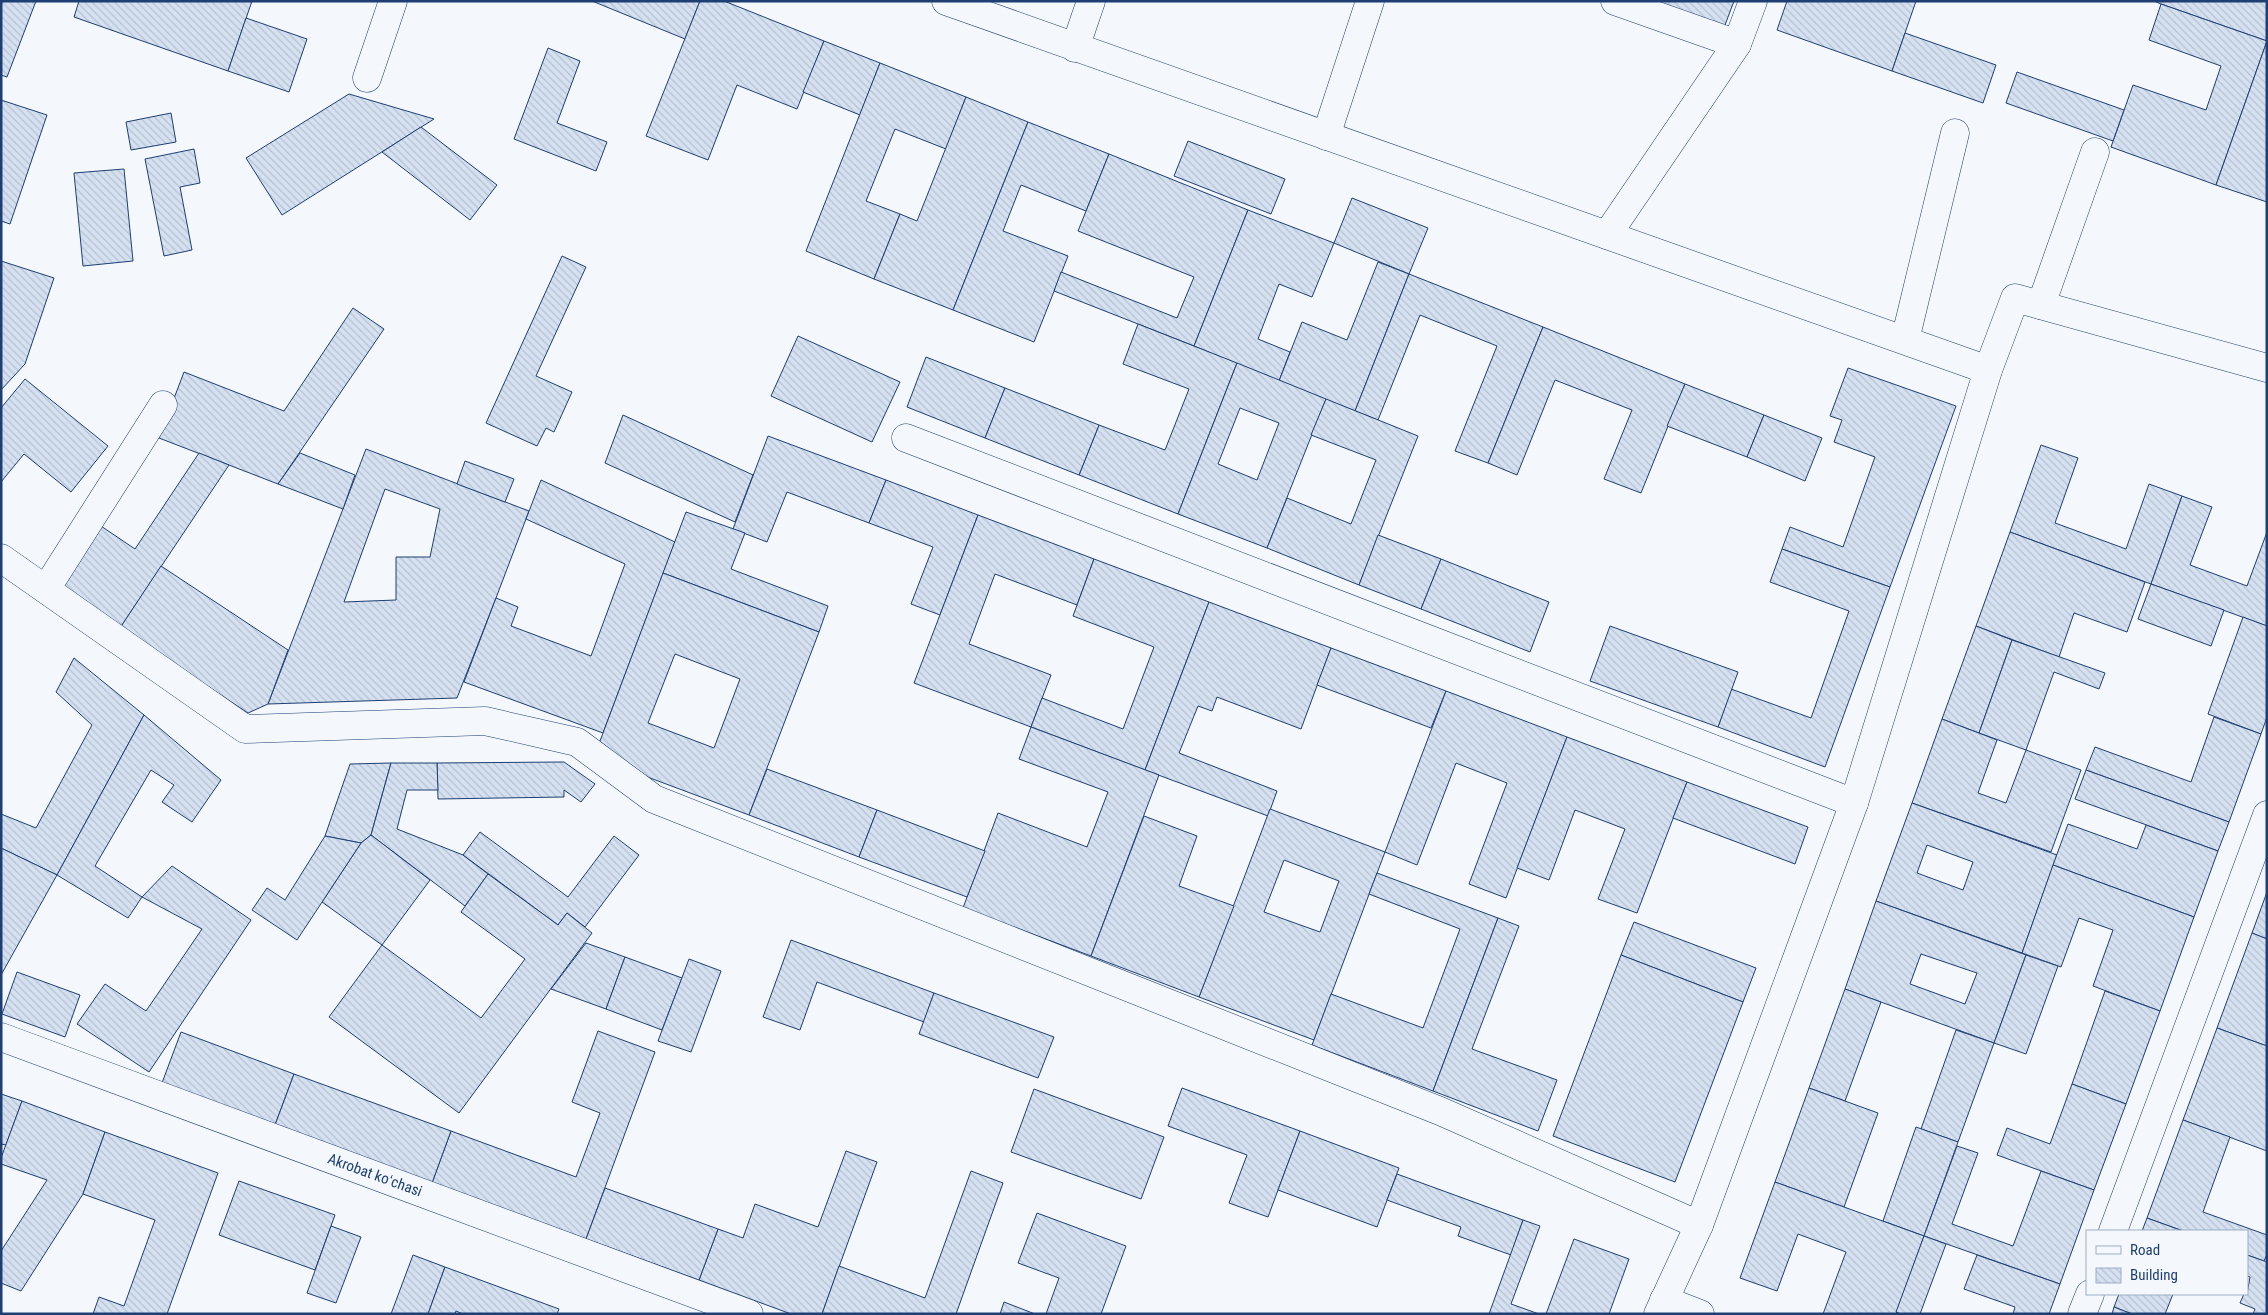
<svg xmlns="http://www.w3.org/2000/svg" width="2268" height="1315" font-family="'Roboto Condensed',sans-serif">
<defs>
<pattern id="building-back-hatch" width="6" height="6" patternUnits="userSpaceOnUse" patternTransform="scale(1.25)"><rect width="6" height="6" fill="#d5e0f0"/><path d="M-1 5l2 2M0 0l6 6M5-1l2 2" fill="none" stroke="#b6c1d1"/></pattern>
</defs>
<rect width="100%" height="100%" fill="#f4f7fb"/>
<g fill="url(#building-back-hatch)" stroke="#1d3f73" fill-rule="evenodd">
<path d="M1 1H36L7 77 1 75Z"/>
<path d="M79 1H252L228 71 74 17Z"/>
<path d="M592 1H700L685 39Z"/>
<path d="M700 1H724L824 41 797 109 737 85 708 160 646 136Z"/>
<path d="M1636 1H1734L1722 33Z"/>
<path d="M1787 1H1916L1892 71 1777 30Z"/>
<path d="M2154 1H2267V41L2161 4Z"/>
<path d="M2161 4 2267 41 2216 185 2111 147 2133 85 2206 110 2221 66 2149 40Z"/>
<path d="M246 18 307 39 289 92 228 71Z"/>
<path d="M1905 33 1996 65 1983 103 1892 71Z"/>
<path d="M824 41 880 63 860 115 803 92Z"/>
<path d="M2267 41V202L2216 185Z"/>
<path d="M548 48 580 61 557 123 607 142 596 171 514 139Z"/>
<path d="M880 63 966 97 946 149 895 129 866 201 900 214 874 279 806 251Z"/>
<path d="M2017 72 2124 110 2113 141 2006 103Z"/>
<path d="M349 94 434 119 282 215 246 158Z"/>
<path d="M966 97 1028 122 953 310 874 279 900 214 917 221Z"/>
<path d="M1 100 47 115 10 224 1 221Z"/>
<path d="M171 113 176 142 131 150 126 122Z"/>
<path d="M1028 122 1109 154 1086 211 1021 185 1003 231 1068 256 1034 342 953 310Z"/>
<path d="M421 127 497 185 470 220 382 152Z"/>
<path d="M1188 141 1285 179 1271 214 1174 176Z"/>
<path d="M194 149 200 183 180 187 192 250 164 256 145 159Z"/>
<path d="M1109 154 1248 210 1194 346 1054 291 1061 272 1177 318 1194 277 1078 231Z"/>
<path d="M124 169 133 261 83 266 74 173Z"/>
<path d="M1352 198 1428 228 1409 274 1334 243Z"/>
<path d="M1248 210 1334 243 1312 297 1279 284 1258 339 1290 352 1279 381 1194 346Z"/>
<path d="M562 256 586 267 536 376 572 392 554 432 546 428 537 446 486 423Z"/>
<path d="M1 261 54 278 25 364 1 390Z"/>
<path d="M1378 262 1409 274 1355 411 1279 381 1302 322 1347 340Z"/>
<path d="M1409 274 1543 327 1488 463 1455 451 1497 346 1420 315 1378 420 1355 411Z"/>
<path d="M353 308 384 329 278 484 159 438 184 372 284 411Z"/>
<path d="M1138 324 1237 363 1178 514 1079 475 1099 425 1165 450 1189 389 1123 364Z"/>
<path d="M1543 327 1685 384 1641 493 1604 479 1632 410 1555 380 1517 475 1488 463Z"/>
<path d="M798 336 900 382 872 442 771 396Z"/>
<path d="M926 357 1005 388 985 438 907 407Z"/>
<path d="M1237 363 1326 399 1267 548 1178 514ZM1240 408 1279 423 1257 480 1218 464Z"/>
<path d="M1848 368 1956 406 1890 587 1782 549 1790 527 1843 547 1875 457 1834 442 1842 420 1830 416Z"/>
<path d="M25 379 108 446 71 492 24 454 1 482V408Z"/>
<path d="M1685 384 1764 415 1747 457 1667 426Z"/>
<path d="M1005 388 1099 425 1079 475 985 438Z"/>
<path d="M1326 399 1418 436 1359 585 1267 548 1287 498 1351 524 1376 460 1311 435Z"/>
<path d="M623 415 753 475 735 522 605 463Z"/>
<path d="M1764 415 1822 438 1805 481 1747 457Z"/>
<path d="M768 436 886 480 869 523 787 492 767 542 733 529Z"/>
<path d="M2041 445 2078 458 2055 523 2126 549 2149 484 2182 496 2151 584 2010 532Z"/>
<path d="M366 449 529 511 496 598 457 698 268 704ZM385 489 440 509 430 557H396V600L344 602Z"/>
<path d="M199 453 229 465 120 628 53 585 95 522 135 549Z"/>
<path d="M300 453 355 475 343 509 278 484Z"/>
<path d="M465 461 514 479 505 502 457 484Z"/>
<path d="M541 480 675 542 603 733 464 682 496 598 518 607 511 626 591 656 625 564 526 519Z"/>
<path d="M886 480 978 515 940 615 911 604 933 547 869 523Z"/>
<path d="M2182 496 2212 507 2190 565 2247 586 2267 532V626L2151 584Z"/>
<path d="M686 512 745 533 731 569 828 606 819 632 663 573Z"/>
<path d="M978 515 1094 559 1077 605 995 574 969 644 1051 675 1031 727 914 683Z"/>
<path d="M2010 532 2145 582 2127 632 2074 613 2059 657 1976 626Z"/>
<path d="M1378 535 1441 559 1421 609 1359 585Z"/>
<path d="M1782 549 1890 587 1825 767 1718 727 1731 689 1811 718 1849 611 1770 582Z"/>
<path d="M1094 559 1209 602 1145 770 1031 727 1042 698 1123 729 1154 647 1073 616Z"/>
<path d="M1441 559 1549 602 1530 652 1421 609Z"/>
<path d="M161 566 288 650 268 704 248 713 120 628Z"/>
<path d="M663 573 819 632 749 815 594 757ZM675 654 740 679 714 748 648 723Z"/>
<path d="M2151 584 2224 610 2211 646 2138 619Z"/>
<path d="M1209 602 1331 648 1301 729 1217 697 1212 711 1198 706 1179 753 1277 791 1268 816 1145 770Z"/>
<path d="M2243 617 2267 626V717L2261 734 2208 714Z"/>
<path d="M1610 626 1738 672 1718 727 1590 681Z"/>
<path d="M1976 626 2012 640 1979 733 1942 719Z"/>
<path d="M2012 640 2105 673 2099 689 2054 672 2026 750 1979 733Z"/>
<path d="M1331 648 1446 691 1431 728 1317 685Z"/>
<path d="M74 658 144 715 57 875 1 848V814L36 828 92 725 56 692Z"/>
<path d="M1446 691 1567 737 1506 898 1469 884 1507 783 1456 763 1417 865 1385 852Z"/>
<path d="M144 715 221 780 192 822 162 802 174 785 151 770 95 866 142 897 128 918 57 875Z"/>
<path d="M2214 717 2261 734 2229 822 2086 770 2095 747 2191 782Z"/>
<path d="M1942 719 1997 740 1978 793 2006 803 2026 750 2081 770 2051 852 1912 803Z"/>
<path d="M1031 727 1159 775 1091 956 963 908 998 813 1087 847 1108 792 1019 759Z"/>
<path d="M1567 737 1687 782 1637 913 1598 899 1625 829 1575 810 1549 880 1517 868Z"/>
<path d="M564 762 595 784 581 802 564 790V797L438 799 437 763Z"/>
<path d="M391 763 371 835 361 843 325 836 350 764Z"/>
<path d="M391 763H437L438 790H407L397 829 463 855 488 874 465 906 371 835Z"/>
<path d="M767 769 877 810 859 857 749 815Z"/>
<path d="M2086 770 2229 822 2218 851 2075 799Z"/>
<path d="M1687 782 1808 827 1795 864 1673 818Z"/>
<path d="M1912 803 2057 855 2022 953 1876 901ZM1927 845 1973 862 1963 890 1917 873Z"/>
<path d="M1270 809 1385 852 1314 1040 1199 997ZM1284 860 1339 881 1320 932 1264 912Z"/>
<path d="M877 810 985 851 967 897 859 857Z"/>
<path d="M1144 816 1197 836 1179 886 1234 906 1199 997 1091 956Z"/>
<path d="M2068 824 2137 849 2146 825 2218 851 2194 917 2053 865Z"/>
<path d="M480 832 568 897 614 836 639 855 585 927 567 913 558 925 463 855Z"/>
<path d="M371 835 430 880 382 945 322 902 361 843Z"/>
<path d="M325 836 361 843 297 940 252 910 267 888 285 900Z"/>
<path d="M1 848 57 875 1 975Z"/>
<path d="M2053 865 2194 917 2160 1011 2093 986 2113 930 2079 918 2061 967 2022 953Z"/>
<path d="M172 866 251 920 149 1072 77 1024 105 984 146 1011 202 929 142 897Z"/>
<path d="M1377 873 1498 918 1433 1091 1312 1045 1331 994 1423 1028 1460 929 1369 894Z"/>
<path d="M488 874 558 925 567 913 592 933 459 1113 329 1017 382 945 481 1018 525 959 461 912Z"/>
<path d="M2267 892V939L2252 933Z"/>
<path d="M1876 901 2026 955 1994 1043 1845 989ZM1921 954 1977 973 1965 1004 1910 984Z"/>
<path d="M1498 918 1519 926 1472 1049 1557 1080 1538 1131 1433 1091Z"/>
<path d="M1634 922 1756 968 1743 1002 1621 955Z"/>
<path d="M2252 933 2267 939V1046L2217 1028Z"/>
<path d="M791 940 934 993 924 1022 817 982 800 1030 763 1017Z"/>
<path d="M586 943 625 957 606 1009 551 989Z"/>
<path d="M1621 955 1743 1002 1675 1182 1553 1136Z"/>
<path d="M2026 955 2058 966 2026 1054 1994 1043Z"/>
<path d="M625 957 682 978 662 1030 606 1009Z"/>
<path d="M689 959 721 971 691 1052 658 1041Z"/>
<path d="M17 972 80 995 65 1037 2 1014Z"/>
<path d="M1845 989 1881 1002 1845 1101 1809 1088Z"/>
<path d="M2105 991 2160 1011 2126 1104 2072 1084Z"/>
<path d="M934 993 1054 1037 1038 1078 919 1034Z"/>
<path d="M2217 1028 2267 1046V1151L2183 1120Z"/>
<path d="M1956 1030 1994 1043 1958 1142 1921 1129Z"/>
<path d="M598 1031 655 1052 586 1239 432 1183 451 1131 576 1177 600 1113 572 1102Z"/>
<path d="M181 1032 294 1074 275 1125 162 1083Z"/>
<path d="M294 1074 451 1131 432 1183 275 1125Z"/>
<path d="M2072 1084 2126 1104 2094 1190 1997 1155 2007 1128 2050 1144Z"/>
<path d="M1182 1088 1300 1131 1268 1217 1229 1203 1247 1155 1168 1126Z"/>
<path d="M1809 1088 1878 1113 1844 1207 1775 1182Z"/>
<path d="M1034 1089 1164 1137 1141 1199 1011 1152Z"/>
<path d="M1 1094 22 1101 6 1145 1 1144Z"/>
<path d="M22 1101 105 1132 83 1194 21 1291 1 1283V1251L47 1180 1 1164V1158Z"/>
<path d="M2183 1120 2230 1137 2203 1212 2267 1235V1254L2264 1261 2247 1255V1231H2183L2147 1218Z"/>
<path d="M1916 1127 1958 1142 1924 1236 1883 1221Z"/>
<path d="M1300 1131 1399 1168 1377 1227 1278 1190Z"/>
<path d="M105 1132 218 1173 167 1314H93L99 1297 124 1306 155 1220 83 1194Z"/>
<path d="M1957 1146 1978 1153 1952 1224 2013 1246 2041 1171 2094 1190 2060 1284 1924 1236Z"/>
<path d="M846 1151 877 1162 822 1314H791L699 1280 718 1229 743 1238 755 1204 818 1227Z"/>
<path d="M971 1171 1003 1183 956 1314H822L839 1266 925 1298Z"/>
<path d="M1397 1174 1523 1220 1511 1255 1458 1236 1461 1227 1387 1200Z"/>
<path d="M239 1181 335 1215 315 1270 219 1235Z"/>
<path d="M1775 1182 1924 1236 1896 1314H1823L1846 1252 1798 1234 1777 1291 1740 1278Z"/>
<path d="M605 1188 718 1229 699 1280 586 1239Z"/>
<path d="M1037 1213 1126 1246 1101 1314H1046L1059 1278 1018 1263Z"/>
<path d="M2147 1218 2183 1231H2142Z"/>
<path d="M1523 1220 1540 1226 1511 1304 1539 1314H1489Z"/>
<path d="M331 1226 361 1237 336 1303 307 1293Z"/>
<path d="M1924 1236 1946 1244 1920 1314H1901L1896 1312Z"/>
<path d="M1574 1239 1629 1259 1609 1314H1546Z"/>
<path d="M413 1255 445 1267 428 1314H391Z"/>
<path d="M1977 1255 2060 1284 2049 1314H2013L2015 1307 1964 1289Z"/>
<path d="M2247 1255 2267 1262V1314H2253L2255 1309 2240 1303 2244 1294H2247L2250 1277 2247 1276Z"/>
<path d="M445 1267 559 1309 557 1314H463L456 1311 455 1314H428Z"/>
<path d="M2119 1294H2173L2165 1314H2132L2114 1307Z"/>
<path d="M1004 1302 1035 1314H1000Z"/>
<path d="M2114 1307 2132 1314H2112Z"/>
</g>
<g fill="none" stroke-linecap="round" stroke-linejoin="round">
<g stroke="#1d3f73" stroke-width="29">
<g id="minor">
<path d="M946 1 1988 370"/>
<path d="M1615 1 1737 44"/>
<path d="M1075 48 1091 1"/>
<path d="M367 78 393 1"/>
<path d="M1326 136 1370 1"/>
<path d="M1607 235 1737 44 1753 1"/>
<path d="M2041 305 2095 152"/>
<path d="M1905 340 1955 133"/>
<path d="M906 438 1854 803"/>
<path d="M1 558 245 729 485 721 577 742 654 799 1440 1111 1699 1225"/>
<path d="M46 589 163 405"/>
<path d="M1 1037 749 1314"/>
<path d="M2113 1231 2267 815"/>
<path d="M1664 1300 1700 1314"/>
<path d="M1658 1314 1699 1225 1854 803 1988 370 2015 298 2267 368"/>
<path d="M2082 1314 2090 1294"/>
</g>
</g>
<use href="#minor" stroke="#f4f7fb" stroke-width="28"/>
</g>
<g text-anchor="middle" dominant-baseline="central" stroke-width="4" stroke-linejoin="round" paint-order="stroke">
<g font-size="15" fill="#1d3f73" stroke="#f4f7fb">
<text transform="translate(375 1175) rotate(20)">Akrobat koʻchasi</text>
</g>
</g>
<rect width="2268" height="1315" fill="none" stroke="#1d3f73" stroke-width="5"/>
<rect x="2086" y="1230" width="162" height="65" fill="#f4f7fb" stroke="#9eadc5"/>
<rect x="2096" y="1246" width="25" height="8" fill="#f4f7fb" stroke="#9eadc5"/>
<text x="2130" y="1255" font-size="15" fill="#1d3f73">Road</text>
<rect x="2096" y="1268" width="25" height="15" fill="url(#building-back-hatch)" stroke="#9eadc5"/>
<text x="2130" y="1280" font-size="15" fill="#1d3f73">Building</text>
</svg>
